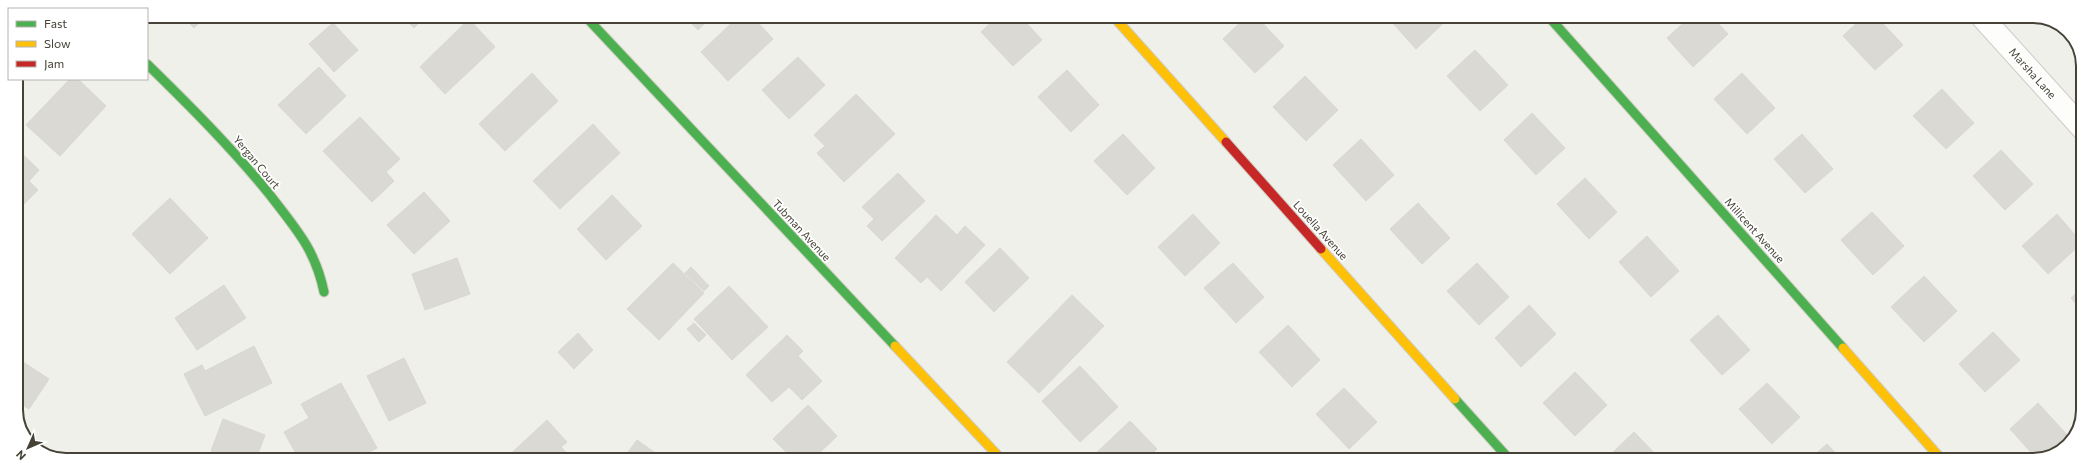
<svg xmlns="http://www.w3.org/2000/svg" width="2099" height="476" font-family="Commissioner,sans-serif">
<rect width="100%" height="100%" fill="#f0f0eb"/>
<g fill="#dad9d4" stroke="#d8d7d1">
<path d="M182 16H206L194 28Z"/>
<path d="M402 16H426L414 28Z"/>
<path d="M684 16H712L698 30Z"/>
<path d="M739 16H752L773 39 728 81 701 52Z"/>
<path d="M998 16H1020L1042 40 1013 66 981 32Z"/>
<path d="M1246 17H1257L1284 46 1255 73 1223 39Z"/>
<path d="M1394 17H1450L1416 49 1390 20Z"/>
<path d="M1690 17H1712L1728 34 1693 67 1667 38Z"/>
<path d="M1863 17H1877L1903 45 1875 70 1843 36Z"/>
<path d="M469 19 495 47 445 94 420 67Z"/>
<path d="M333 23 358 50 334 72 309 44Z"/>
<path d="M1475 50 1508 85 1480 111 1447 76Z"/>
<path d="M798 57 825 85 789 119 762 90Z"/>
<path d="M319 67 346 96 306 134 278 105Z"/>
<path d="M1067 70 1099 105 1071 132 1038 97Z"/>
<path d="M532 73 558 101 505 151 479 124Z"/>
<path d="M1742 73 1775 108 1747 134 1714 99Z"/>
<path d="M1305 76 1338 110 1306 141 1273 107Z"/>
<path d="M70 79H78L106 106 60 156 26 125Z"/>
<path d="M1942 89 1974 123 1946 149 1913 116Z"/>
<path d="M856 94 895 134 844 182 817 153 825 146 814 135Z"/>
<path d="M1532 113 1565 148 1536 175 1504 140Z"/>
<path d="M360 117 400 159 386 172 394 181 372 202 323 151Z"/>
<path d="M593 124 620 153 560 209 533 181Z"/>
<path d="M1123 134 1155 168 1127 195 1094 161Z"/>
<path d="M1802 134 1833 169 1805 193 1774 159Z"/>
<path d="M1361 139 1394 175 1366 201 1333 165Z"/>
<path d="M16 148 39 170 29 181 38 190 16 212Z"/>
<path d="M2001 150 2033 184 2005 210 1973 176Z"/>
<path d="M898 173 925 201 882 241 867 226 874 219 862 207Z"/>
<path d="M1585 178 1617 212 1589 239 1557 204Z"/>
<path d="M424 192 450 221 414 254 387 225Z"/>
<path d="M612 195 642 226 606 260 577 229Z"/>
<path d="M170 198 208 238 170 274 132 234Z"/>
<path d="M1418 203 1450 238 1422 264 1390 229Z"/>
<path d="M1872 212 1904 246 1873 275 1841 240Z"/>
<path d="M1193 214 1220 243 1185 276 1158 247Z"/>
<path d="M2057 214 2082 243 2048 274 2022 246Z"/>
<path d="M936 215 957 235 965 226 985 245 941 291 927 277 921 283 895 258Z"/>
<path d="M1647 236 1679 271 1651 297 1619 262Z"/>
<path d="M1000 248 1029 278 994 312 965 282Z"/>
<path d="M457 258 470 294 425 310 412 274Z"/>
<path d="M673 263 704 293 659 340 627 309Z"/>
<path d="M1233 263 1264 297 1236 323 1204 288Z"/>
<path d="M1477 263 1509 297 1479 325 1447 291Z"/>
<path d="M691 267 709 286 704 291 685 273Z"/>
<path d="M1924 276 1957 311 1924 342 1891 307Z"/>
<path d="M224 285 246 318 197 350 175 318Z"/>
<path d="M729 286 768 327 732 360 694 319Z"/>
<path d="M2082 288V311L2071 298Z"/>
<path d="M1072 295 1104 326 1039 393 1007 362Z"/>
<path d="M1529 305 1556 334 1521 367 1495 338Z"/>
<path d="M1718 315 1750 350 1722 375 1690 340Z"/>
<path d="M694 323 706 335 699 342 687 329Z"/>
<path d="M1288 325 1320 360 1292 387 1259 352Z"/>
<path d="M1993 332 2020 360 1985 392 1959 364Z"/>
<path d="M578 333 593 350 574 369 558 352Z"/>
<path d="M787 335 803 351 798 356 822 381 802 400 789 387 772 402 746 375Z"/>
<path d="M254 346 272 383 205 416 184 374 202 365 205 371Z"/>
<path d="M404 358 426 403 389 421 367 376Z"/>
<path d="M23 362 49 379 29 409 16 401V372Z"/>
<path d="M1080 366 1118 407 1080 442 1042 401Z"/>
<path d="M1575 372 1607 405 1575 436 1543 403Z"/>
<path d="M341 383 377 448 356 459H299L284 432 309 418 301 404Z"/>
<path d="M1767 383 1800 417 1772 444 1739 409Z"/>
<path d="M1344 388 1377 422 1349 449 1316 414Z"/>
<path d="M2038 403 2070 438 2054 453 2037 459 2010 429Z"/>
<path d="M808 405 837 436 813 459H793L773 439Z"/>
<path d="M223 419 265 435 256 459H233L211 451Z"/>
<path d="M547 420 567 442 561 447 572 459H505Z"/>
<path d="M1130 421 1157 449 1146 460H1097L1093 456Z"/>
<path d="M1634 432 1661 460H1606V459Z"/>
<path d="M637 440 664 459H623Z"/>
<path d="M1827 444 1842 460H1809Z"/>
</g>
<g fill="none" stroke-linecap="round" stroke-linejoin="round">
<g stroke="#cdccc7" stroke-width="24">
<path id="street" d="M1982 17 2083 129"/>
</g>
<g stroke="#cfcdc2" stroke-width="11">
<g id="fast">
<path d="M585 16 895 346"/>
<path d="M1549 17 1843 348"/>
<path d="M147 64C190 106 232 148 270 195 296 229 315 249 324 292"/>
<path d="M1455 399 1510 460"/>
</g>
</g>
<g stroke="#cfcdc2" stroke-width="11">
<g id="slow">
<path d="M1114 17 1226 142"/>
<path d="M1321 249 1455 399"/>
<path d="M895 346 1001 459"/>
<path d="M1843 348 1942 460"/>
</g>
</g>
<g stroke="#cfcdc2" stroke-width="11">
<path id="jam" d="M1226 142 1321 249"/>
</g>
<use href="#street" stroke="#fdfdfc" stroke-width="22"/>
<use href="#fast" stroke="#4caf50" stroke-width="9"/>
<use href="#slow" stroke="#ffc107" stroke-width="9"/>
<use href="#jam" stroke="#c62828" stroke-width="9"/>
</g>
<g text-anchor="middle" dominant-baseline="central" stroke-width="3.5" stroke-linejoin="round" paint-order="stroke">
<g font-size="11" fill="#464237" stroke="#fff">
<text transform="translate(2033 73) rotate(48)">Marsha Lane</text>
<text transform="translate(257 162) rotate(50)">Yergan Court</text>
<text transform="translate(802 230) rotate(47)">Tubman Avenue</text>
<text transform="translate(1321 230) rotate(48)">Louella Avenue</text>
<text transform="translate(1755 230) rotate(48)">Millicent Avenue</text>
</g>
</g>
<path d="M0 0H2099V476H0ZM66 23H2033A43 43 0 0 1 2076 66V410A43 43 0 0 1 2033 453H66A43 43 0 0 1 23 410V66A43 43 0 0 1 66 23Z" fill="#fff" fill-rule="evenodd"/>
<path fill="none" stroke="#464237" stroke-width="2" d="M66 23H2033A43 43 0 0 1 2076 66V410A43 43 0 0 1 2033 453H66A43 43 0 0 1 23 410V66A43 43 0 0 1 66 23Z"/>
<rect x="8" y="8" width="140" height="72" fill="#ffffff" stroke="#b5b3af"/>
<rect x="16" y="21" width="20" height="6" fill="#4caf50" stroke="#b5b3af"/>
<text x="44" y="28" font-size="12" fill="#464237">Fast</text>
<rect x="16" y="41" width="20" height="6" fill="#ffc107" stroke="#b5b3af"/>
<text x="44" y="48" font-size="12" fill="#464237">Slow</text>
<rect x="16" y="61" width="20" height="6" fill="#c62828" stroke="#b5b3af"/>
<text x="44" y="68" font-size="12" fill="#464237">Jam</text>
<g transform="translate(28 448) rotate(225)" stroke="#ffffff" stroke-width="3" paint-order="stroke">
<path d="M0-3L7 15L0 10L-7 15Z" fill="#464237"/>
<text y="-6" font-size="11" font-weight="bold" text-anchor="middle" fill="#464237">N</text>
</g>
</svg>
